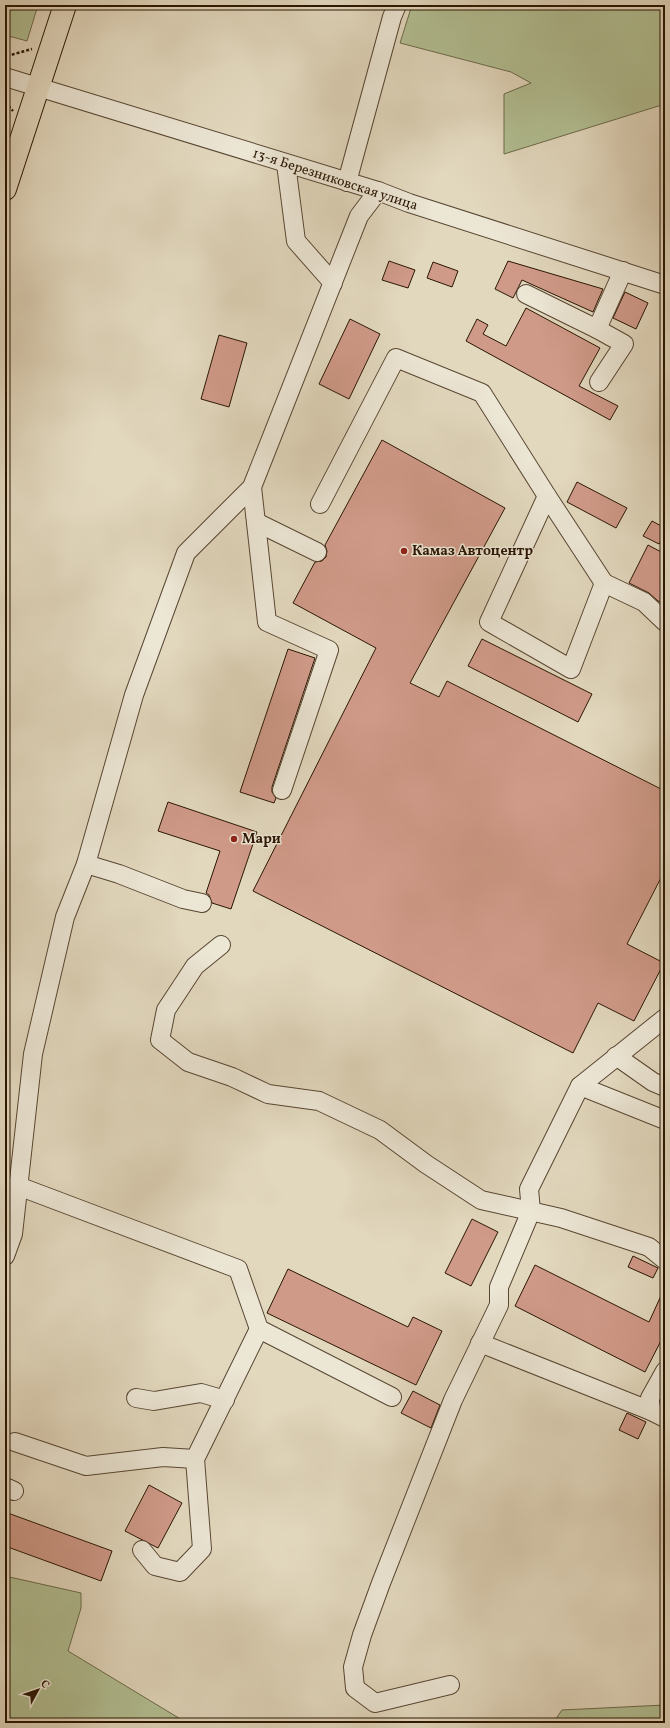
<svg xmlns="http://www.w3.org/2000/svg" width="670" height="1728" font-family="Vollkorn,serif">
<rect width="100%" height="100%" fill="#e2d8be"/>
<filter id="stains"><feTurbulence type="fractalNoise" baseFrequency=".005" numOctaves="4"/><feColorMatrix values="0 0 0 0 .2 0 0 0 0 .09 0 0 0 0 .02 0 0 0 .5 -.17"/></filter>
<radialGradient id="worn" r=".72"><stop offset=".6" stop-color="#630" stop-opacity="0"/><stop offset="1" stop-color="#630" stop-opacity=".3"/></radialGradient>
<g fill="#b2bf93" stroke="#6e6a4b">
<path d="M5 5H38L27 41 5 35Z"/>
<path d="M412 5H665V104L504 154V94L531 83 511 72 400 43Z"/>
<path d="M5 1576 81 1593V1608L68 1651 187 1723H5Z"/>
<path d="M665 1705V1723H553L562 1710Z"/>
</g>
<g fill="#d09a89" stroke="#2a1603">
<path d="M389 261 415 270 408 288 382 280Z"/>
<path d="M508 261 603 289 593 312 522 280 513 298 495 289Z"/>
<path d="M433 262 458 271 452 287 427 278Z"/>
<path d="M625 292 648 303 636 329 613 318Z"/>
<path d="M526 308 600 348 579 386 618 406 610 420 466 341 477 319 488 325 483 334 506 346Z"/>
<path d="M350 319 380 334 349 399 319 384Z"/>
<path d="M219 335 247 343 229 407 201 399Z"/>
<path d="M382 440 505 508 410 683 439 697 447 681 665 791V870L627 944 664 963 634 1021 598 1003 573 1053 253 891 376 648 293 603 315 562 322 561 326 557 327 551 325 545Z"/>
<path d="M577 482 627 508 616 528 567 502Z"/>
<path d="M652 521 665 528V533L659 544 643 536Z"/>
<path d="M648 545 665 554V604L658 601 649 593 629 583Z"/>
<path d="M482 639 592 694 578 722 468 666Z"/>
<path d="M288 649 315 658 272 787V792L276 798 274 803 240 792Z"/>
<path d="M168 802 257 832 231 909 212 903 209 895 206 893 220 851 158 831Z"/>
<path d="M472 1219 498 1232 471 1286 445 1273Z"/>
<path d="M633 1256 658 1268 653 1278 628 1267Z"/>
<path d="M535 1265 649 1322 665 1287V1333L645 1372 515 1306Z"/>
<path d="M288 1269 408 1327 413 1317 442 1331 416 1385 267 1313Z"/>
<path d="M413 1391 440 1405 431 1428 401 1413Z"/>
<path d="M627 1413 646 1422 638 1439 619 1430Z"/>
<path d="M149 1485 182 1503 158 1548 125 1531Z"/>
<path d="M5 1512 112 1551 101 1581 5 1546Z"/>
</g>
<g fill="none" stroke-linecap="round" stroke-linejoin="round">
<g stroke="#584632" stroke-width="20">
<g id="minor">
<path d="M5 77 378 191 409 203 665 285"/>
<path d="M286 164 296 241 333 283"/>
<path d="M347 182 392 17 397 5"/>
<path d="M526 294 597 329 623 271"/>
<path d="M597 329 624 344 599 382"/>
<path d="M252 487 267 622 329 650 282 790"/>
<path d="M547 496 489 622 571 669 604 583"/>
<path d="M320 504 396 358 482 393 547 496 604 583 644 602 665 622"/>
<path d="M256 522 317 552"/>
<path d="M86 864 119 874 183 899 202 903"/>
<path d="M221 945 195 966 166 1010 160 1040 188 1062 232 1077 268 1094 319 1101 380 1130 426 1164 481 1200 561 1218 649 1247 665 1260"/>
<path d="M616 1056 653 1082 665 1087"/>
<path d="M580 1086 665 1120"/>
<path d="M18 1186 238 1269 259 1329 392 1397"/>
<path d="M5 1256 13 1234 33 1054 65 917 86 864 134 695 186 553 252 487 359 216 378 191"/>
<path d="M480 1343 651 1411"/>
<path d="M665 1371 650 1398 651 1411 665 1418"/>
<path d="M136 1398 154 1401 201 1393 225 1400"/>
<path d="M15 1442 86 1466 163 1457 195 1459"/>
<path d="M5 1487 14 1491"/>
<path d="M142 1550 155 1566 180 1572 202 1549 195 1459 259 1329"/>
<path d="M450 1685 375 1703 355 1688 353 1667 362 1635 381 1583 453 1400 499 1305V1287L531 1211 529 1189 580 1086 665 1018"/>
</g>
</g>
<g stroke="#2a1603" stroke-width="24">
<path id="major" d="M5 189 65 5"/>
</g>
<g stroke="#2a1603" stroke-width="2.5" stroke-dasharray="3 2" stroke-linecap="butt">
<path d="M6 61 7 56 32 49"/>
<path d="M5 102 13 111"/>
</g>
<use href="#minor" stroke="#ece6d5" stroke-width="18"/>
<use href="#major" stroke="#e2d8be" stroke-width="22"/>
</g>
<g fill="#8f2418" stroke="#ece6d5" stroke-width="1.5">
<circle cx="404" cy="551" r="4"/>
<circle cx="234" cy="839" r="4"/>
</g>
<g text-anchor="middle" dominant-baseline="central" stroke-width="3" stroke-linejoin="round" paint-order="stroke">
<g font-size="14" fill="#2a1603" stroke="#ece6d5">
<text transform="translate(335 180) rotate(18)">13-я Березниковская улица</text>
</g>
<g font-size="14" font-weight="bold" fill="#2a1603" stroke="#ece6d5" text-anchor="start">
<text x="412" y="551">Камаз Автоцентр</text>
<text x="242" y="839">Мари</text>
</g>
</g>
<rect width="670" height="1728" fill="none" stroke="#e2d8be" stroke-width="20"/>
<rect x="6" y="6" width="658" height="1716" fill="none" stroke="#2a1603" stroke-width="2"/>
<rect x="10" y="10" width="650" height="1708" fill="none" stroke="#2a1603"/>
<g transform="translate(38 1690) rotate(50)" stroke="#ece6d5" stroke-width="3" paint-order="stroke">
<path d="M0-3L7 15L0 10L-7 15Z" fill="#2a1603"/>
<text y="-6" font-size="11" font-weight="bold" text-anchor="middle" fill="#2a1603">С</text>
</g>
<rect width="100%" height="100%" filter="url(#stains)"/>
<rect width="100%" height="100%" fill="url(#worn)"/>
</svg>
